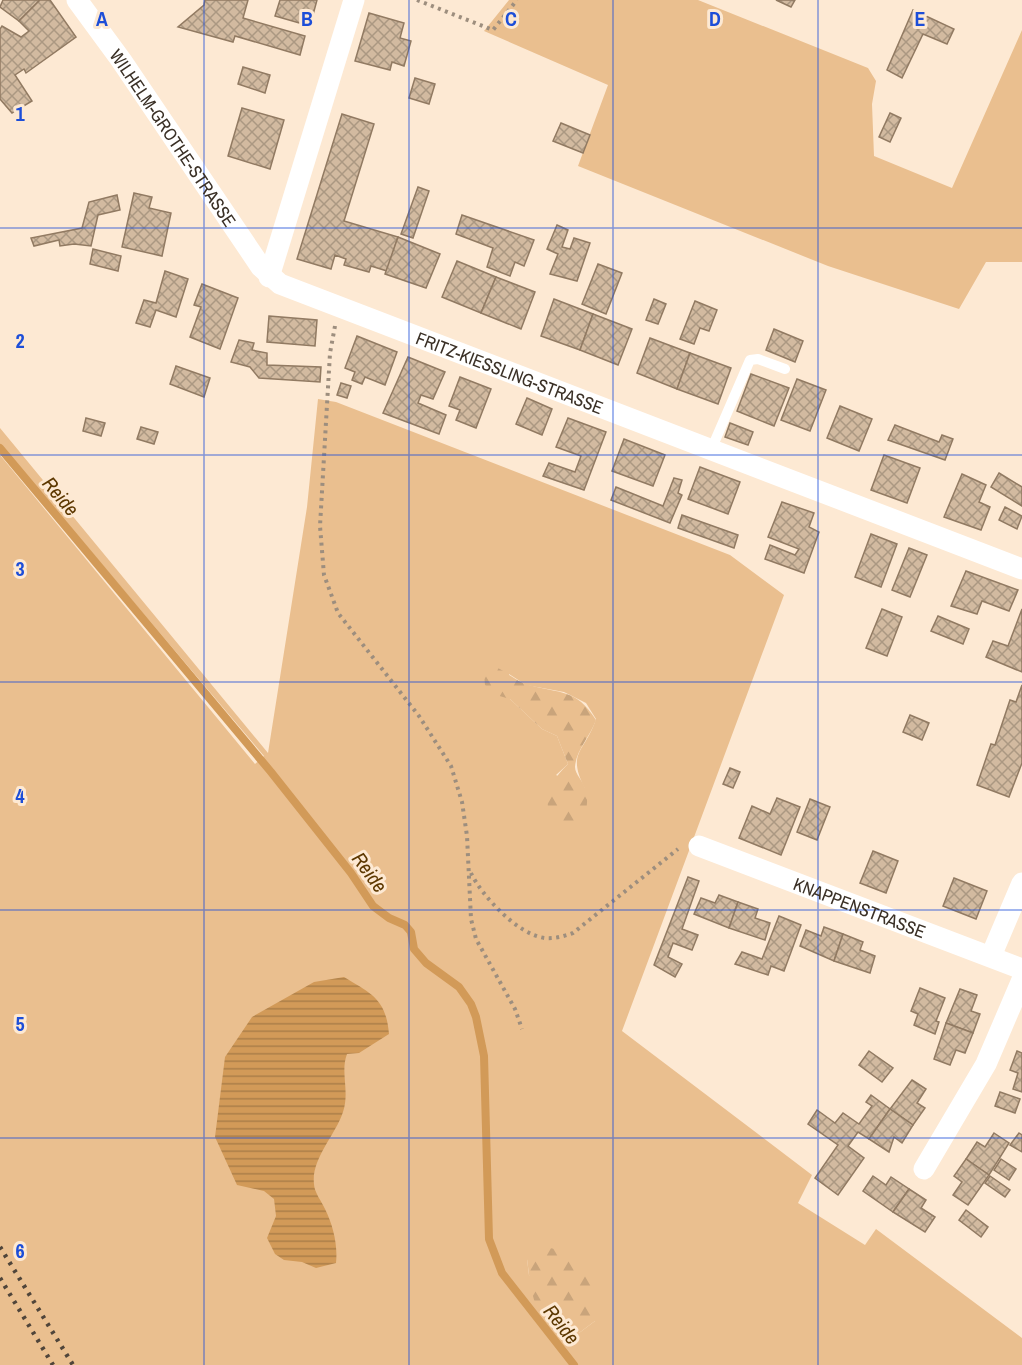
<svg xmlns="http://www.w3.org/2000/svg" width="1022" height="1365" font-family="'Archivo Narrow',sans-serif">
<defs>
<pattern id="forest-firs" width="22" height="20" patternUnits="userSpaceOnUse" patternTransform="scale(1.5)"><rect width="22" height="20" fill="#eabf8f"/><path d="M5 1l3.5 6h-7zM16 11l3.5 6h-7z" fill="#c9a47b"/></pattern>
<pattern id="water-rules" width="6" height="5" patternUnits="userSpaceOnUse" patternTransform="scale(1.5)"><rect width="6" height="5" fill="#d29a58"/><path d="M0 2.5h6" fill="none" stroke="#ab7e49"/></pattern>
<pattern id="building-cross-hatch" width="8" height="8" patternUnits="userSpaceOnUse" patternTransform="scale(1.5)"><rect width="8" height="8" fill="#d2baa0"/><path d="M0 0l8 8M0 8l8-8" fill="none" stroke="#ab9882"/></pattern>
</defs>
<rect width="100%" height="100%" fill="#fde9d3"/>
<g fill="#eabf8f" fill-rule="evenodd">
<path d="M509 0H698L868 68 876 81 872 104 874 156 952 188 1022 30V262H986L959 309 828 266 578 166 608 85 484 31Z"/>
<path d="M318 399 336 402 730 555 784 595 622 1031 812 1175 798 1203 865 1245 876 1229 1022 1338V1365H0V455L255 764 264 756 0 444V428L268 753 307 507ZM509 674 526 685 564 692 586 703 596 719C585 753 566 751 585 789L556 775 568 764 557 736 542 729 510 699ZM527 1259 595 1321 579 1333 529 1275Z"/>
</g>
<g fill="url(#forest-firs)">
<path d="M496 667C506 672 518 682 529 685 560 694 576 688 596 720 590 737 576 750 575 767 575 774 583 781 585 788 591 809 584 822 565 829 537 810 546 785 568 764L557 736 542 729 510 699 496 695 485 685 484 674 487 668Z"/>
<path d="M538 1247C580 1247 601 1282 595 1321L579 1333 561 1336C533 1320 531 1289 527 1259Z"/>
</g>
<path fill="url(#water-rules)" d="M344 977C372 994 386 999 389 1034L359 1053 347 1054C340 1072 350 1091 343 1112 335 1136 311 1159 314 1184 314 1192 322 1202 325 1209 333 1225 338 1245 336 1263L316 1268 302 1262 284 1260 275 1254 267 1238 276 1216 274 1199 264 1191 237 1185 215 1137 225 1057 252 1017 314 982Z"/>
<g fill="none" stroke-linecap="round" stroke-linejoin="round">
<path stroke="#d29a58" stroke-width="8" d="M0 448 271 772 351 873 373 906 389 918 405 925 411 932 414 949 426 963 459 987 471 1004 476 1017 484 1056 489 1239 502 1273 574 1365"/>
</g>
<g fill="url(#building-cross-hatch)" stroke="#917a62" stroke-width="1.5">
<path d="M3 0H40L19 21 0 7Z"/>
<path d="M40 0H50L76 37 26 73 24 69 15 75 32 101 12 113 0 99V29L2 26 21 37 29 31 19 21Z"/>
<path d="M205 0H248L243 18 305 36 300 55 235 36 233 42 178 27 204 5Z"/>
<path d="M280 0H317L310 26 275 16Z"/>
<path d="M776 0H795L791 7Z"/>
<path d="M913 10 954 29 947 44 923 34 902 78 887 70Z"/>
<path d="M369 13 404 23 400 38 411 41 404 66 392 62 390 70 355 61Z"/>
<path d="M243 67 270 75 265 93 238 84Z"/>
<path d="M415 78 435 84 429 104 409 98Z"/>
<path d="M242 108 284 120 270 169 228 156Z"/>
<path d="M890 113 901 118 890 142 879 137Z"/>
<path d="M342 114 374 124 344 221 398 237 387 271 371 266 369 272 344 265 346 259 335 255 331 269 297 259Z"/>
<path d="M561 123 590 135 583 153 553 141Z"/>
<path d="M418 187 429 191 413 238 401 234Z"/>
<path d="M134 193 152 197 149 208 171 213 162 256 122 247Z"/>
<path d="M117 195 120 210 98 215 91 246 74 244 60 246 59 240 34 246 31 238 82 228 89 202Z"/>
<path d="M462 215 534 240 524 266 515 262 510 276 487 267 493 248 456 234Z"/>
<path d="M557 225 568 230 562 247 570 249 574 238 590 243 577 281 550 274 558 254 547 249Z"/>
<path d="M398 237 440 254 426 288 385 274Z"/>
<path d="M93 249 121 256 118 271 90 264Z"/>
<path d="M457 261 496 277 481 313 442 297Z"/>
<path d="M598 264 622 273 606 314 582 304Z"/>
<path d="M165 271 188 279 176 317 156 310 150 327 136 323 144 300 156 303Z"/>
<path d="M496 277 535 292 521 329 481 313Z"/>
<path d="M202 284 238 298 220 349 190 337 201 307 194 305Z"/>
<path d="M554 299 593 314 580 350 541 336Z"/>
<path d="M654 299 666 304 658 324 646 320Z"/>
<path d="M695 301 717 310 709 331 700 328 694 344 680 339Z"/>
<path d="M593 314 632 329 618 365 580 350Z"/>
<path d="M269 316 317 320 315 346 267 342Z"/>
<path d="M774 329 803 341 795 362 766 350Z"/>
<path d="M357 336 397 352 385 385 365 377 362 384 352 380 355 372 345 368Z"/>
<path d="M650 338 690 353 677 389 637 373Z"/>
<path d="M239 340 254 343 252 350 267 353V365L321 367 320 382 259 378 250 367 231 362Z"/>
<path d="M690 353 731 368 718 404 677 389Z"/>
<path d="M408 357 445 372 433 399 421 395 418 403 446 415 439 434 383 413Z"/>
<path d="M176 366 210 378 204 397 170 384Z"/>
<path d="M751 374 789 388 774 426 737 411Z"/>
<path d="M460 377 491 389 476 428 456 420 460 410 449 406Z"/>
<path d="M797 379 826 390 810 431 781 420Z"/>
<path d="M341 383 351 386 347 398 337 395Z"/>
<path d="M527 398 552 409 542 435 516 424Z"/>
<path d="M840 406 872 419 859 451 827 438Z"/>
<path d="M86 418 105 423 101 436 83 431Z"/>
<path d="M568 418 606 432 584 490 543 476 549 463 575 472 581 456 556 447Z"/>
<path d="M730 423 753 432 748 445 725 437Z"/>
<path d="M895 425 939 442 942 435 953 439 945 460 888 440Z"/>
<path d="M141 427 158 432 154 444 137 439Z"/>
<path d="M624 439 665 455 653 486 612 471Z"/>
<path d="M884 455 920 468 907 503 871 490Z"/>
<path d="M700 467 740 482 728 514 688 499Z"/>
<path d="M999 473 1022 487V506L991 487Z"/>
<path d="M962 474 986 485 979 502 990 507 981 530 944 517Z"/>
<path d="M674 478 682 480 678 493 682 495 670 523 611 500 616 487 663 506Z"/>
<path d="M782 502 814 513 809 527 819 532 804 573 765 559 770 545 795 555 799 549 768 537Z"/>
<path d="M1005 507 1022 516 1017 529 999 520Z"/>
<path d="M682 515 738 535 734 548 678 528Z"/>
<path d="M871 534 897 544 881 587 855 577Z"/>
<path d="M909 548 927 555 910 597 892 590Z"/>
<path d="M966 571 1018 590 1009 611 982 601 977 614 951 606Z"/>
<path d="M882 609 902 617 887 656 866 648Z"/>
<path d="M1022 609V672L986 657 993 641 1008 646Z"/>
<path d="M938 616 969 629 963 644 931 631Z"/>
<path d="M1022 685V763L1009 797 977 785 991 744 995 745 1010 700 1016 702Z"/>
<path d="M910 715 929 723 922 740 903 732Z"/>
<path d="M730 768 740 772 733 788 723 784Z"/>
<path d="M777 798 800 807 781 855 739 838 752 806 770 814Z"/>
<path d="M810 799 830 807 817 840 797 832Z"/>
<path d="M873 851 898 861 886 893 860 883Z"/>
<path d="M688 877 699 881 682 929 698 935 692 950 673 943 668 957 682 964 675 977 654 965Z"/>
<path d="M954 878 987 891 976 919 943 906Z"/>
<path d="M719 895 738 902 729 928 694 914 701 898 715 903Z"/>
<path d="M738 902 758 909 755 918 770 923 765 940 729 928Z"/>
<path d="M779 916 801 925 784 971 771 966 768 975 735 964 742 952 762 959Z"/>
<path d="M824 927 843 934 834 961 800 946 806 930 821 936Z"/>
<path d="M843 934 863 942 860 950 875 956 870 973 834 961Z"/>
<path d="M920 988 945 998 936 1021 939 1022 935 1034 914 1025 918 1014 911 1011Z"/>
<path d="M960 989 977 995 971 1011 980 1014 973 1033 946 1023Z"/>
<path d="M946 1023 973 1033 965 1053 956 1050 950 1065 934 1059Z"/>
<path d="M869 1051 893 1068 882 1082 859 1065Z"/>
<path d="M1017 1051 1022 1053V1092L1013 1089 1018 1073 1010 1070Z"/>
<path d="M912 1080 926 1089 917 1103 925 1108 913 1125 890 1109Z"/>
<path d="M1000 1092 1020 1099 1015 1113 995 1106Z"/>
<path d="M871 1095 890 1109 869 1139 858 1132 848 1146 864 1158 838 1195 815 1178 838 1145 808 1124 817 1110 835 1123 843 1113 859 1124 872 1106 866 1102Z"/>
<path d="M890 1109 913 1125 902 1143 894 1137 889 1152 869 1139Z"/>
<path d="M994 1133 1009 1143 989 1175 966 1159 977 1142 985 1147Z"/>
<path d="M1019 1133 1022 1135V1152L1010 1145Z"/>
<path d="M966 1159 989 1175 968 1205 953 1195 962 1182 954 1176Z"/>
<path d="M1001 1159 1016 1169 1009 1180 994 1170Z"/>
<path d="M873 1176 886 1185 891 1177 909 1189 893 1212 863 1191Z"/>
<path d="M990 1176 1010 1190 1005 1197 985 1183Z"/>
<path d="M909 1189 926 1200 921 1208 935 1217 925 1232 893 1212Z"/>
<path d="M966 1210 988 1227 981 1237 959 1220Z"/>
</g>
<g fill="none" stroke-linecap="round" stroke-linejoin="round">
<g stroke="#9d8e7e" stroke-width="4" stroke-dasharray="3 4.5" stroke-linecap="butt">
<path d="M417 0 493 30 517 0"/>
<path d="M335 326 330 353 320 526 324 575 338 613 419 716 451 766 462 802 467 836 471 919 476 939 515 1009 522 1029"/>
<path d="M471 873C482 896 518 935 545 938 555 939 564 936 573 933L678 849"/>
</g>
<path stroke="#fff" stroke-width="10" d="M711 450 750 360 758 359 785 369"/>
<g stroke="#fff" stroke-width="21">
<path id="s1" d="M77 0 121 60 261 267 280 284 1022 569"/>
<path d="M269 277 354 0"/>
<path id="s2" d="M699 846 1022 969"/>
<path d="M991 956 1022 883"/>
<path d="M924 1169 986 1064 1022 980"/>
</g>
<g stroke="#50453a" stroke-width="4.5" stroke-dasharray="3 6" stroke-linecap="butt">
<path d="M0 1247 73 1365"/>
<path d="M0 1278 53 1365"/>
</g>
</g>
<path fill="none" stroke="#1d4ed8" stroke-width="1.5" stroke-opacity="0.55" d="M204 0V1365M409 0V1365M613 0V1365M818 0V1365M0 228H1022M0 455H1022M0 682H1022M0 910H1022M0 1138H1022"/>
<g text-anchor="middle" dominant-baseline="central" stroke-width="6" stroke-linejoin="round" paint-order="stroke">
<g font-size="18" fill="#3a3026" stroke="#fde9d3">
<text stroke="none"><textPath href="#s1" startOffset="168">WILHELM-GROTHE-STRASSE</textPath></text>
<text stroke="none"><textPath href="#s1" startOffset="596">FRITZ-KIESSLING-STRASSE</textPath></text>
<text stroke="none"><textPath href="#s2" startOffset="172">KNAPPENSTRASSE</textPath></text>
</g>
<g font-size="20" font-style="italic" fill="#5d3800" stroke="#fde9d3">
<text transform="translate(61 496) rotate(50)">Reide</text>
<text transform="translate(370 872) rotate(54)">Reide</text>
<text transform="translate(562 1324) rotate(52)">Reide</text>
</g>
</g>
<g font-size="20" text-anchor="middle" font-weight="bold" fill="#1d4ed8" stroke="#fde9d3" stroke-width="6" stroke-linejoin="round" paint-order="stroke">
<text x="102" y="26">A</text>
<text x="307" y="26">B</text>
<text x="511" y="26">C</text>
<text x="715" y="26">D</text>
<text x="920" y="26">E</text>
<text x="20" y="121">1</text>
<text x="20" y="348">2</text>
<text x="20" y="576">3</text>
<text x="20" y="803">4</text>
<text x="20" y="1031">5</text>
<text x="20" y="1258">6</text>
</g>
</svg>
